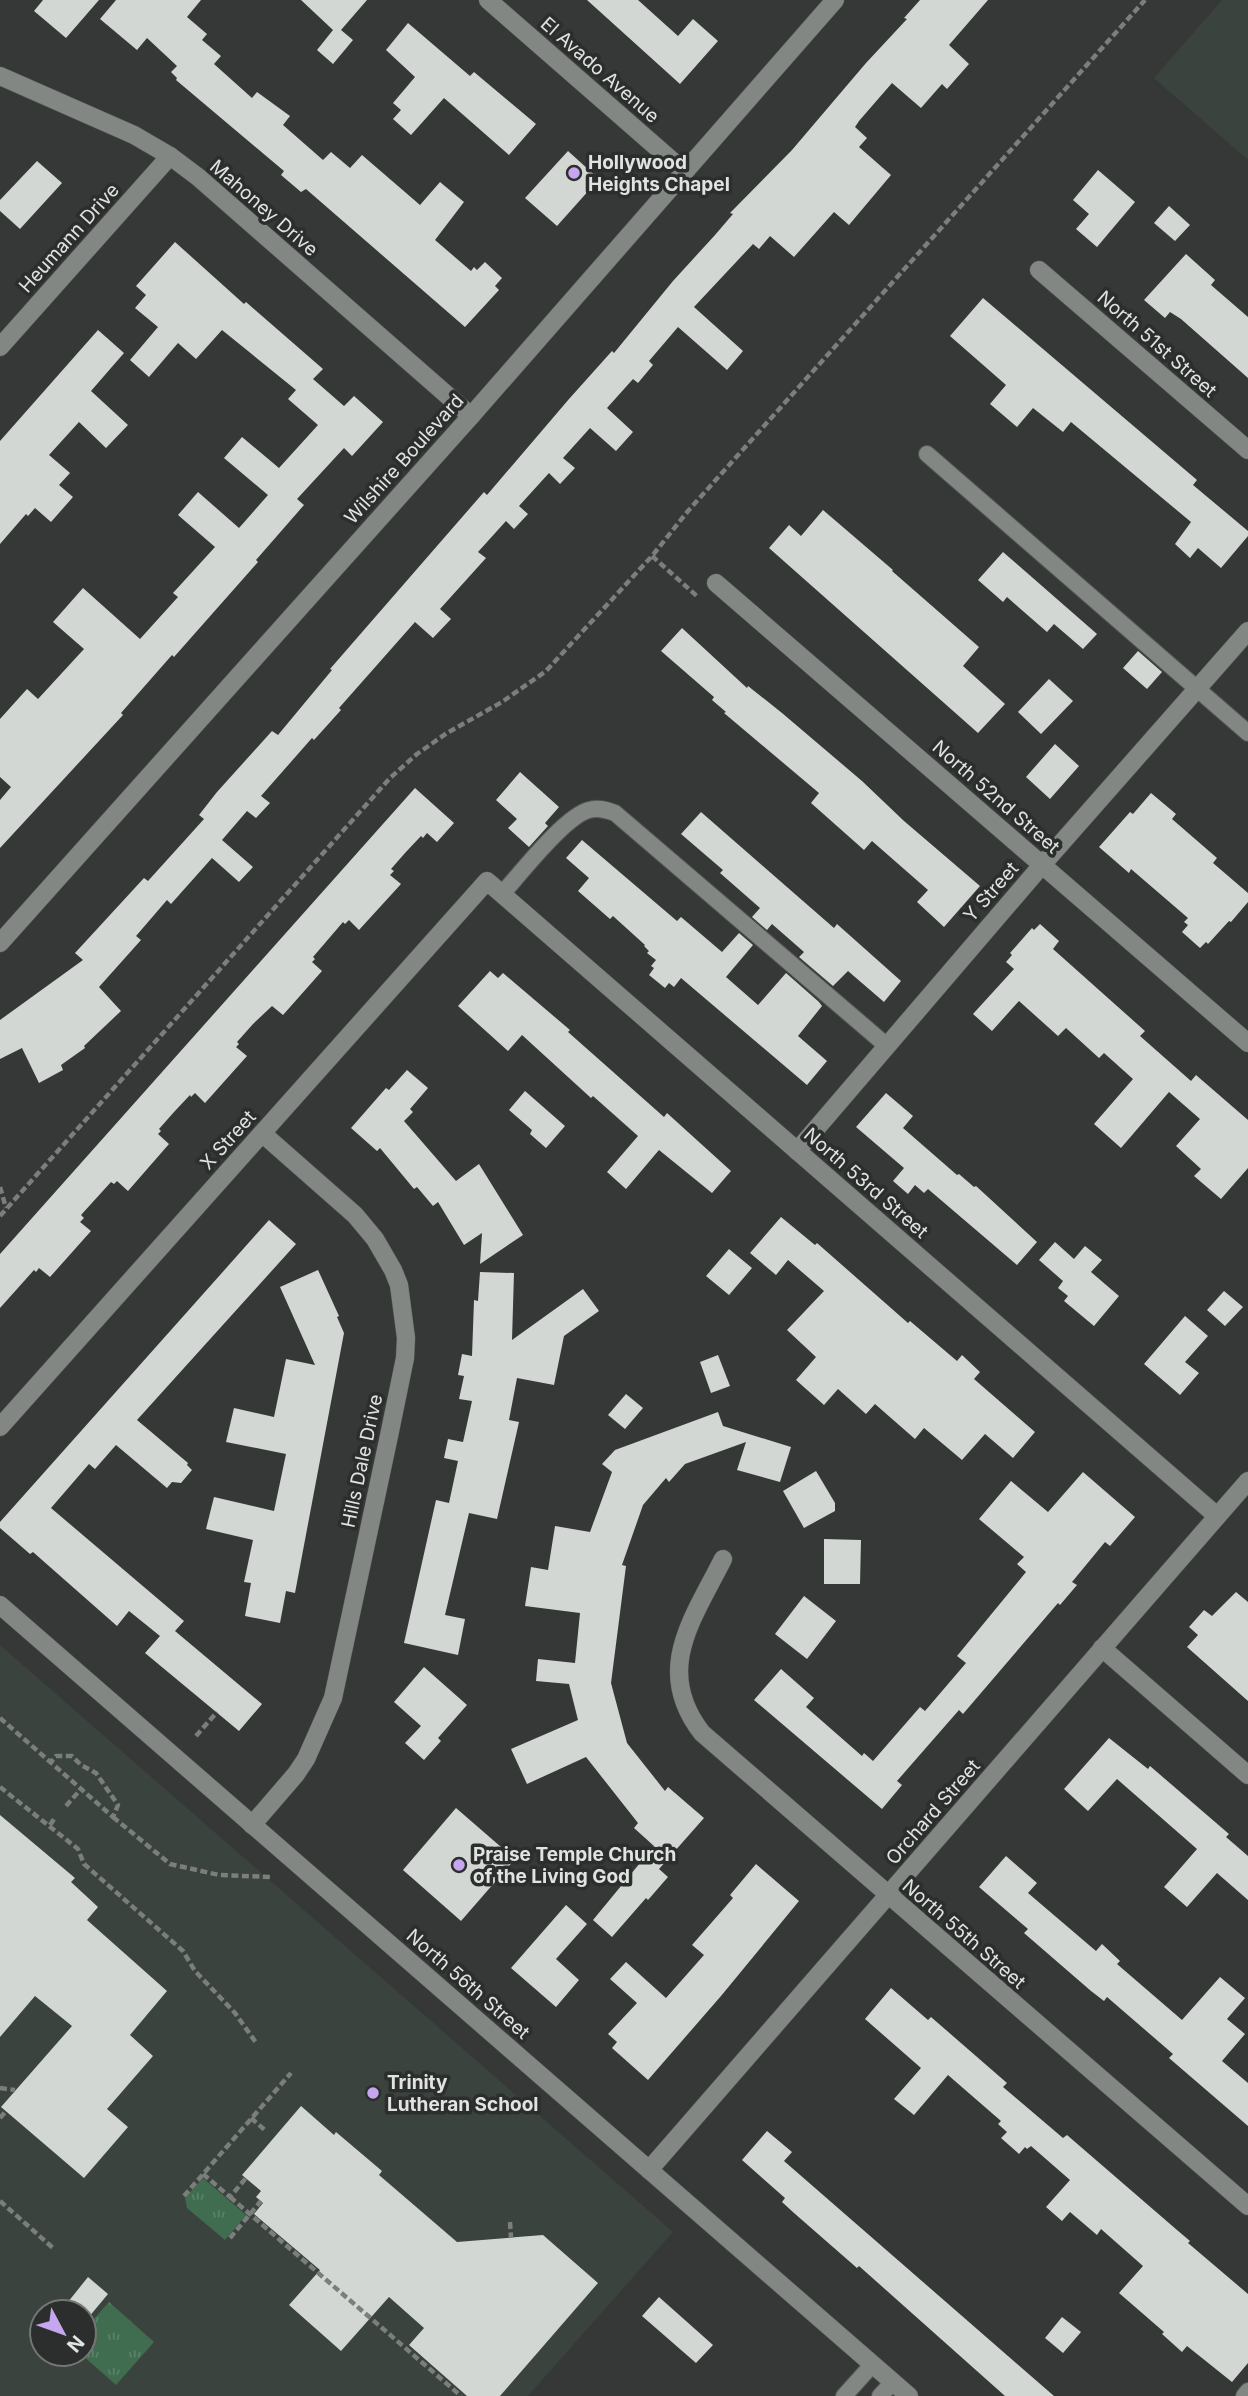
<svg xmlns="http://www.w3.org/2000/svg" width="1248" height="2396" font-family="Inter,sans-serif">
<defs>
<pattern id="park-tufts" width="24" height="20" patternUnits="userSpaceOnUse" patternTransform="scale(1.75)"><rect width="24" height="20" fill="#406d4f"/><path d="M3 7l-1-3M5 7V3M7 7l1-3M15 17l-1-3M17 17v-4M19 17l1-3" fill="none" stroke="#5b8268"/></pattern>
</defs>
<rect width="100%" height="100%" fill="#353836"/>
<g fill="#3a433d" fill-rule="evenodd">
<path d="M1222 0H1248V160L1154 78Z"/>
<path d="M0 1645 673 2232 528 2396H0ZM42 2312H84V2354H42Z"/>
</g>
<g fill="url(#park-tufts)">
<path d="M203 2178 246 2215 225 2240 187 2208 185 2198Z"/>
<path d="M109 2302 154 2342 116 2385 81 2354H84V2330Z"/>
</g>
<g fill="#d2d7d3">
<path d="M43 0H99L66 38 34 11Z"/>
<path d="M116 0H201L187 17 207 34 202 40 221 56 214 64 252 98 257 92 290 116 283 125 323 160 331 152 350 168 362 155 420 205 440 182 464 202 435 240 471 271 474 267 477 270 485 262 502 278 495 286 499 290 465 327 306 189 301 192 281 175 284 171 176 80 177 78 171 72 177 66 147 38 137 50 100 19Z"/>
<path d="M301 0H367L341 30 353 40 333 64 317 50 333 30Z"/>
<path d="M587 0H638L678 36 693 19 718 41 680 84Z"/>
<path d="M920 0H988L949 45 969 64 947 89 942 84 921 108 892 83 859 121 855 127 867 138 859 147 891 175 849 225 834 212 794 257 770 236 759 249 753 244 694 307 743 351 727 370 678 327 649 361 653 365 638 383 633 379 607 408 633 432 616 451 590 428 563 458 575 468 560 484 549 473 519 506 528 514 514 529 506 521 478 552 486 558 440 609 451 619 433 638 415 622 339 708 341 710 314 740 312 738 261 796 270 803 256 818 247 811 222 840 253 867 239 882 212 858 171 904 167 900 136 936 141 940 99 987 121 1011 84 1046 85 1048 61 1065 63 1070 39 1083 22 1048 0 1059V1020L83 960 75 953 144 878 148 881 204 819 199 815 217 792 272 731 278 735 332 670 330 669 457 523 484 492 487 495 569 399 612 351 614 353 673 281 715 235 733 214 730 213 792 150 866 63 907 19 904 18Z"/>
<path d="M408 23 470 76 474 72 536 124 509 155 444 98 411 135 393 119 401 110 393 103 415 77 386 50Z"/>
<path d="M568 151 599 179 557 226 525 198Z"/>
<path d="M37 161 62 183 20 229 0 211V200Z"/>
<path d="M1098 170 1135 202 1097 247 1076 229 1089 214 1073 200Z"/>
<path d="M1169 206 1190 225 1175 241 1154 223Z"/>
<path d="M175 242 244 304 246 302 323 369 313 379 344 406 354 396 383 422 352 456 344 448 297 499 304 505 256 560 258 562 174 657 172 655 121 713 123 715 0 848V800L11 787 0 777V719L27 689 38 699 84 649 53 622 83 588 140 639 178 597 173 593 215 547 178 515 198 492 239 528 268 495 224 458 242 437 279 468 318 425 288 399 296 390 222 330 196 359 178 343 149 377 130 360 158 327 135 308 146 295 136 286Z"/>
<path d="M1186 254 1215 280 1211 285 1248 317V378L1181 319 1170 312 1165 318 1144 300Z"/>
<path d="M983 298 1197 480 1193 485 1248 531V536L1221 568 1198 548 1190 558 1175 544 1191 522 1071 422 1063 432 1033 408 1017 427 990 404 1006 385 950 336Z"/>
<path d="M98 330 124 353 91 391 128 425 106 448 79 422 49 455 70 473 59 485 73 497 51 522 35 508 28 516 26 514 0 544V441Z"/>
<path d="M823 510 893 570 892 571 979 647 963 666 1005 704 978 733 769 548 789 525 801 536Z"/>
<path d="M1003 552 1097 634 1083 649 1054 624 1047 632 1007 597 1003 602 978 580Z"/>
<path d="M682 628 747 688 748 686 782 713 862 781 904 821 980 886 944 927 917 902 928 890 872 841 864 850 811 803 819 793 724 713 726 712 712 700 714 697 661 651Z"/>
<path d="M1138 651 1162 672 1147 689 1123 668Z"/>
<path d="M1049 679 1073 701 1041 734 1018 712Z"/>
<path d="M1055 744 1079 766 1050 799 1026 777Z"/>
<path d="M520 772 559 807 545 823 548 826 529 847 508 828 517 819 496 800Z"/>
<path d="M415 788 454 823 437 842 427 833 423 838 421 836 405 853 391 869 394 871 390 875 401 884 359 930 349 920 345 924 343 922 313 957 315 959 312 962 322 971 283 1015 272 1006 253 1024 237 1042 239 1044 236 1047 247 1056 205 1103 195 1093 191 1097 190 1095 174 1112 159 1129 161 1131 158 1134 169 1144 128 1191 117 1181 114 1184 111 1182 81 1215 84 1218 80 1222 91 1231 50 1277 39 1268 36 1272 34 1270 0 1308V1254Z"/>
<path d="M1151 793 1176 814 1172 819 1217 858 1213 863 1248 893V902L1231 922 1229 921 1208 944 1206 942 1200 948 1182 932 1188 925 1184 922 1188 918 1131 869 1129 873 1099 847 1130 812 1133 814Z"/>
<path d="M701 812 834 928 837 924 901 981 884 1002 848 971 833 986 799 957 804 952 772 924 767 930 752 917 760 908 720 873 723 870 681 834Z"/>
<path d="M582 840 677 921 681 917 722 952 739 933 753 945 726 977 758 1005 786 973 819 1002 822 1006 798 1036 827 1061 807 1085 681 978 674 987 669 983 665 988 649 975 654 968 651 966 656 960 647 953 649 951 644 946 645 945 613 916 610 919 578 891 589 878 566 858Z"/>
<path d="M1040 924 1059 941 1053 949 1145 1031 1140 1036 1191 1081 1196 1075 1248 1120V1168L1221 1199 1194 1176 1201 1169 1176 1146 1200 1119 1169 1092 1121 1148 1094 1124 1133 1079 1104 1053 1099 1058 1066 1028 1058 1036 1019 1001 992 1031 973 1014 1014 969 1006 962 1012 955 1010 953 1032 928 1034 930Z"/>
<path d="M490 971 498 978 503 973 570 1030 568 1032 664 1117 667 1113 731 1171 712 1193 659 1150 626 1189 607 1172 638 1136 593 1096 591 1098 522 1035 508 1051 458 1006Z"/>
<path d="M407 1070 428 1088 410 1109 413 1112 404 1121 456 1181 479 1164 523 1235 480 1264 482 1233 464 1245 438 1202 433 1206 417 1187 414 1189 380 1148 377 1151 351 1128 386 1088 389 1090Z"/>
<path d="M525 1091 565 1126 546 1148 530 1134 532 1130 509 1110Z"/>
<path d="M886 1093 913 1116 903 1128 957 1175 959 1174 974 1187 976 1186 1037 1242 1017 1265 928 1189 924 1193 915 1185 908 1194 893 1181 904 1168 856 1127Z"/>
<path d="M781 1217 815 1245 817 1243 908 1323 910 1321 957 1361 962 1355 980 1372 974 1379 1035 1432 1013 1458 985 1434 962 1460 924 1428 915 1439 875 1404 866 1414 838 1389 824 1405 796 1380 816 1357 787 1330 824 1291 788 1260 776 1275 750 1253Z"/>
<path d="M269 1220 296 1244 137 1420 188 1463 187 1465 192 1470 181 1483 172 1482 167 1488 116 1445 95 1469 89 1464 51 1508 184 1621 175 1631 262 1704 239 1731 145 1653 160 1636 129 1611 117 1626 33 1552 30 1554 0 1528V1522Z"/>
<path d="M1055 1242 1074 1259 1085 1246 1102 1260 1091 1272 1119 1296 1094 1326 1064 1301 1068 1296 1058 1288 1063 1281 1039 1260Z"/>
<path d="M729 1249 752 1268 729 1295 706 1276Z"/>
<path d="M318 1270 339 1316 337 1317 344 1333 295 1593 286 1591 280 1623 245 1616 251 1583 244 1582 253 1540 206 1529 214 1497 274 1511 286 1454 226 1442 234 1408 274 1417 286 1359 315 1365 280 1287Z"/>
<path d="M480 1272 514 1273 512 1340 583 1289 599 1311 564 1336 554 1385 517 1378 509 1420 519 1422 497 1519 469 1513 445 1615 465 1619 458 1655 404 1643 436 1500 449 1503 458 1461 444 1458 448 1439 463 1442 472 1401 459 1399 464 1376 458 1375 462 1354 472 1356 474 1300 478 1301Z"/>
<path d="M1224 1291 1243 1307 1225 1326 1207 1310Z"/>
<path d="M1185 1316 1208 1336 1185 1362 1199 1373 1180 1395 1144 1364Z"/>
<path d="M718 1355 730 1386 711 1393 700 1362Z"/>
<path d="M626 1394 643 1408 625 1429 608 1415Z"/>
<path d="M718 1412 723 1426 791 1447 780 1482 737 1470 746 1442 685 1464 669 1482 666 1478 643 1505 622 1565 626 1566 611 1683 627 1743 665 1791 668 1787 704 1818 659 1869 668 1877 648 1900 646 1898 612 1937 593 1920 654 1846 634 1828 638 1823 586 1757 527 1784 511 1749 578 1720 569 1684 536 1681 538 1659 575 1663 580 1613 525 1606 531 1567 548 1570 555 1526 590 1532 612 1472 602 1464 615 1450Z"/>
<path d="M816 1471 835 1503V1511L804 1528 783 1491Z"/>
<path d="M1083 1472 1135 1517 1110 1546 1105 1542 1072 1582 1077 1585 1060 1605 1058 1603 963 1714 959 1710 897 1781 902 1785 882 1809 754 1700 781 1669 814 1698 806 1707 862 1756 864 1753 873 1761 920 1707 925 1711 966 1663 957 1656 1026 1572 1017 1564 1024 1557 979 1519 1011 1481 1048 1512Z"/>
<path d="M824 1539 861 1540 860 1584H824Z"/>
<path d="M1236 1592 1248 1602V1701L1187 1647 1198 1635 1189 1627 1204 1610 1212 1616Z"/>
<path d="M804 1596 836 1621 807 1659 775 1634Z"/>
<path d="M424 1667 467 1705 438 1738 441 1741 424 1760 405 1743 421 1726 394 1702Z"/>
<path d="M1109 1738 1148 1769 1150 1766 1229 1834 1226 1837 1248 1856V1900L1217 1873 1187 1907 1164 1887 1197 1849 1117 1779 1088 1811 1064 1789Z"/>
<path d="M456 1808 515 1859 461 1921 403 1870Z"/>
<path d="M0 1815 75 1878 71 1882 98 1907 87 1920 167 1991 130 2035 153 2056 107 2109 128 2127 84 2178 1 2107 72 2026 35 1996 0 2037Z"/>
<path d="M1006 1856 1037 1883 1028 1893 1096 1951 1102 1944 1120 1961 1117 1964 1182 2020 1220 1977 1245 1998 1227 2019 1245 2034 1222 2061 1248 2083V2126L1169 2058 1173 2054 1107 1997 1104 2001 1091 1991 1024 1933 1028 1929 979 1887Z"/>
<path d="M756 1864 799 1901 721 1996 648 2080 612 2048 617 2042 608 2034 637 2003 610 1979 626 1962 666 1998 704 1955 692 1945 733 1898 730 1895Z"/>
<path d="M566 1905 587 1924 556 1959 579 1980 556 2007 511 1968Z"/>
<path d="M891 1988 928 2020 931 2017 1007 2083 1003 2087 1063 2138 1067 2135 1177 2230 1190 2241 1188 2243 1248 2294V2363L1232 2382 1187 2346 1182 2352 1162 2334 1164 2332 1119 2293 1143 2266 1101 2229 1097 2235 1070 2212 1062 2221 1046 2207 1070 2180 1031 2146 1027 2149 1025 2147 1019 2154 1001 2138 1007 2132 998 2124 1001 2121 948 2075 914 2115 894 2099 921 2068 865 2019Z"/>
<path d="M301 2106 334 2135 336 2132 382 2171 379 2175 457 2242 543 2235 598 2283 500 2396H467L409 2345 424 2328 389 2297 341 2351 289 2305 320 2270 254 2214 263 2203 256 2197 261 2191 242 2175Z"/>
<path d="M767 2131 792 2152 784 2161 1054 2396H1005L859 2266 857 2268 794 2213 782 2202 785 2198 742 2160Z"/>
<path d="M88 2277 108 2294 88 2318 84 2312H80L68 2302Z"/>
<path d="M659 2297 713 2345 696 2363 642 2316Z"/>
<path d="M1062 2317 1081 2332 1063 2353 1045 2338Z"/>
</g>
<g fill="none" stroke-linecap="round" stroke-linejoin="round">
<g stroke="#535754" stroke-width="18">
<g id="service">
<path d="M927 454 1248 733"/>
<path d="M502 894C520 874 565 816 589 810 598 807 607 810 615 813L887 1046"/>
<path d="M844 2396 872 2365"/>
<path d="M880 2396 893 2382"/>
<path d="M1244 2396 1248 2391"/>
</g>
</g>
<g stroke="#535754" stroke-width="19">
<g id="minor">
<path d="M488 0 685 172"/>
<path d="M0 76 134 135 170 156 198 177 471 416"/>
<path d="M1039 270 1248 450"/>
<path d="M0 347 170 156"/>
<path d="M716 583 1248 1043"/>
<path d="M0 943 471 416 835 0"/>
<path d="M797 1151 1042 865 1248 631"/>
<path d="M0 1427 487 881 1217 1516"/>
<path d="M723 1559C693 1619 653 1670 702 1733L1248 2206"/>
<path d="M1102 1648 1248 1775"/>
<path d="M252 1825 296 1774 306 1759 333 1698 389 1436 405 1358 406 1338 399 1285 393 1270 375 1239 355 1215 263 1134"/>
<path d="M649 2170 1248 1481"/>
</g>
</g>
<g stroke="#535754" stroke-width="19">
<path id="secondary" d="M0 1605 909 2396"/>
</g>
<g stroke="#7b7e7c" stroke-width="4.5" stroke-dasharray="7 3.5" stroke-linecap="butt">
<path d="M652 556 698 597"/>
<path d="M0 1187 6 1208"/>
<path d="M0 1216 390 778 417 754 447 733 502 702 546 671 652 556 688 511 1145 0"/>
<path d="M0 1718 113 1817 118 1805 96 1773 81 1765 72 1756H56L51 1762"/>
<path d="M196 1736 217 1712"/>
<path d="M0 1787 78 1849 84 1864 183 1951 195 1971 235 2013 257 2044"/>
<path d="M66 1806 81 1789"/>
<path d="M113 1817 170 1864 219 1875 270 1877"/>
<path d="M50 1825 54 1819"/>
<path d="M0 2088 15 2090"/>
<path d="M0 2118 6 2111"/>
<path d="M251 2118 266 2131"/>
<path d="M203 2174 230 2197 246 2178"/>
<path d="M184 2196 291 2073"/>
<path d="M230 2197 461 2396"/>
<path d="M0 2201 53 2248"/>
<path d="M510 2222 511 2238"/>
<path d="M230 2238 261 2201"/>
</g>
<use href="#service" stroke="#838784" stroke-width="16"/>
<use href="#minor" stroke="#838784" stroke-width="18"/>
<use href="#secondary" stroke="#838784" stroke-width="18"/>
</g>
<g fill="#c7a6f0" stroke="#2b2e2c" stroke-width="2.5">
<circle cx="574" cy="173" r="7"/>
<circle cx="459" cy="1865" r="7"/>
<circle cx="373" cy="2093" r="7"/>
</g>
<g text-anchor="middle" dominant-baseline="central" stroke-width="7" stroke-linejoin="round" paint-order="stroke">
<g font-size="19" fill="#e1e3e2" stroke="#2b2e2c">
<text transform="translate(600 70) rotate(41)">El Avado Avenue</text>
<text transform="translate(264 208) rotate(41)">Mahoney Drive</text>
<text transform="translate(69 238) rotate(-48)">Heumann Drive</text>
<text transform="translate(1157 344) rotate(41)">North 51st Street</text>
<text transform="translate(404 459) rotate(-48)">Wilshire Boulevard</text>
<text transform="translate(996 797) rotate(41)">North 52nd Street</text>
<text transform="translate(991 892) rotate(-49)">Y Street</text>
<text transform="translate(228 1140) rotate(-48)">X Street</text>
<text transform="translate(866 1183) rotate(41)">North 53rd Street</text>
<text transform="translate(362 1461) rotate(-78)">Hills Dale Drive</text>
<text transform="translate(933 1812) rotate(-49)">Orchard Street</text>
<text transform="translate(964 1934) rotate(41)">North 55th Street</text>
<text transform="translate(468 1984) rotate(41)">North 56th Street</text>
</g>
<g font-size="19" font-weight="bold" fill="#e1e3e2" stroke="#2b2e2c" text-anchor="start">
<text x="588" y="162">Hollywood<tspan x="588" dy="22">Heights Chapel</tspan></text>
<text x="473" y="1854">Praise Temple Church<tspan x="473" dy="22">of the Living God</tspan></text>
<text x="387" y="2082">Trinity<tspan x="387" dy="22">Lutheran School</tspan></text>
</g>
</g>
<g transform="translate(63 2333) rotate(131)"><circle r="33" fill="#2b2e2c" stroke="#747675" stroke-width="2"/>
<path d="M0-5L12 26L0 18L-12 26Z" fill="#c7a6f0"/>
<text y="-10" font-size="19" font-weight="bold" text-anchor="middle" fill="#e1e3e2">N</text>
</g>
</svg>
